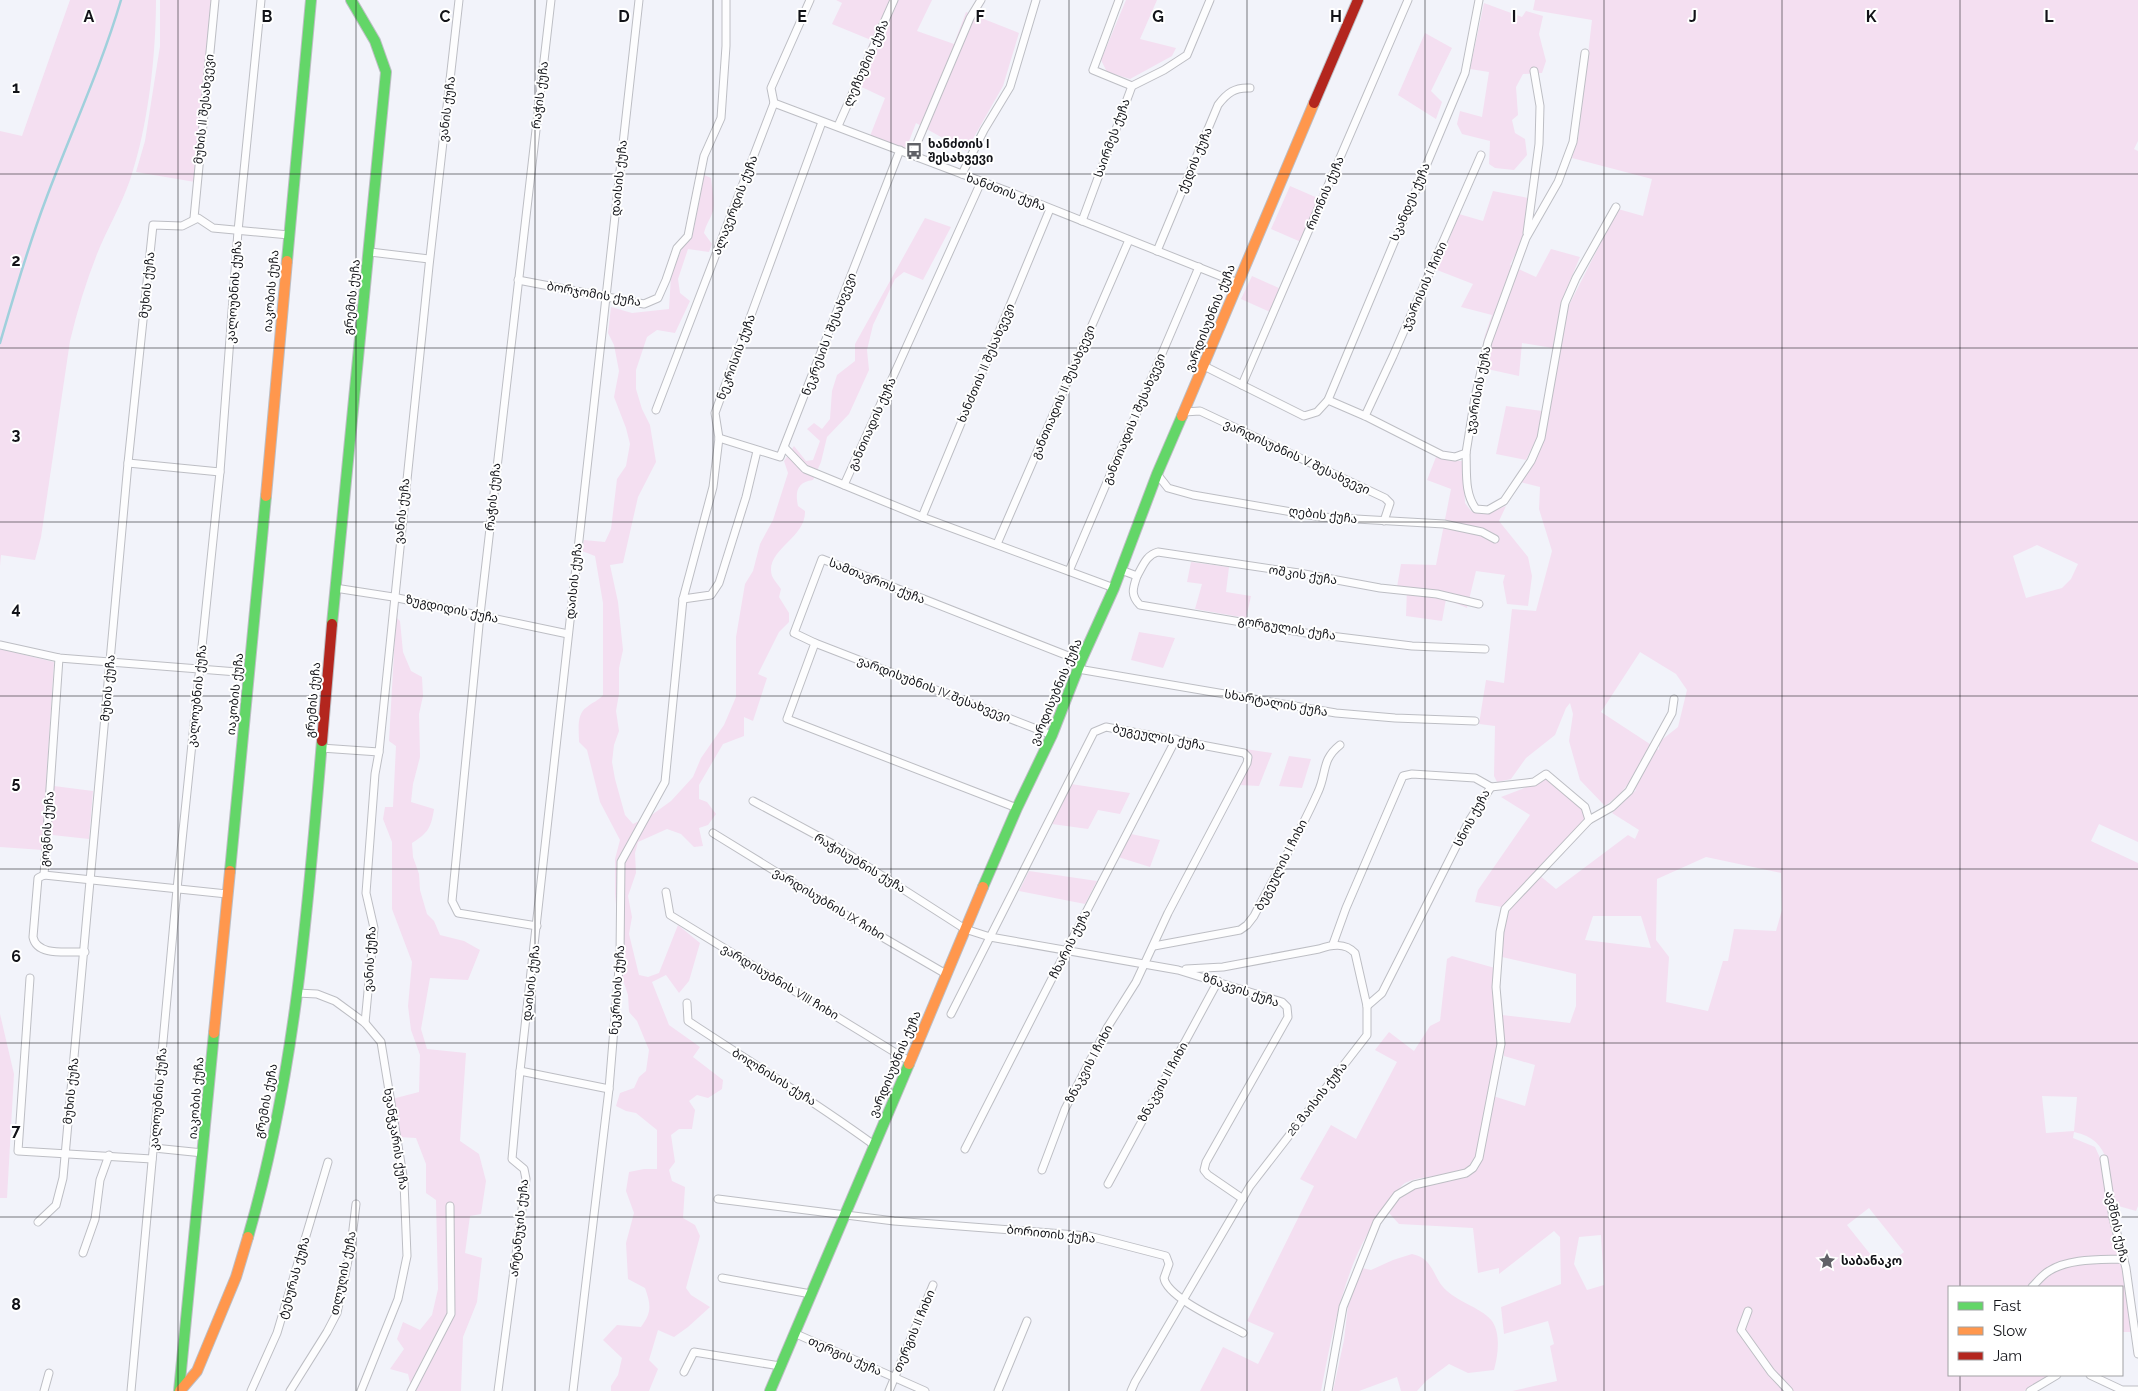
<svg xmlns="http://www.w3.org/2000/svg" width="2138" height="1391" font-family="Raleway,'Noto Sans Georgian',sans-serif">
<rect width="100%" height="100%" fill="#f2f3fa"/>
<g fill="#f4dff1" fill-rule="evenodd">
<path d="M70 0H156C156 56 148 127 130 180 121 206 107 229 97 254 86 282 77 311 70 341L41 537 35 560 1 555 0 566V131L22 136Z"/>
<path d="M160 0H213L195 182 136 172 145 141 160 46Z"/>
<path d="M836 0H932L917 31 954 44 966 12 1019 33 1003 86 966 151 916 123 906 149 870 136 885 98 853 83 871 40 832 24 842 3Z"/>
<path d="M1126 0H1157L1140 39 1176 48 1172 56 1130 79 1107 72 1101 60Z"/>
<path d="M1535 0H2138V141L2134 149 2138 151V842L2099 824 2091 841 2138 863V1206L2136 1211 2115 1205C2109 1174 2112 1139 2074 1132L2073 1138 2095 1147 2101 1160 2123 1267 2131 1332H2122V1287H1949V1375H2051L2024 1391H1512L1557 1381 1550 1346 1554 1344 1548 1321 1504 1334 1501 1307 1561 1284 1560 1237 1554 1231 1499 1274V1268L1478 1273 1473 1228 1399 1224 1389 1213C1393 1207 1397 1198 1403 1194 1424 1179 1453 1185 1474 1171L1493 1096 1525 1106 1535 1065 1504 1056 1502 1015 1570 1023 1576 1006V974L1502 957V936L1510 908 1539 875 1556 889 1628 835 1635 839 1639 830 1612 813 1636 790 1628 784 1620 794 1605 806 1580 780 1569 741 1573 714 1570 703 1566 708 1555 735 1526 758 1511 779 1497 782 1494 776 1495 726 1479 724 1486 680 1504 683 1512 609 1536 611 1552 551 1539 509 1540 487 1520 482 1543 439 1568 307 1618 209 1643 216 1652 179 1572 158 1578 139 1592 20 1533 10ZM2037 545 2078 564 2071 579 2062 588 2026 598 2013 556ZM1640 652 1676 674 1687 690 1678 727 1659 742V750L1601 712ZM1706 857 1781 873 1782 910 1776 931 1734 929 1728 961H1723L1708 1011 1666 1002 1669 957 1656 940 1657 879ZM1593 916H1641L1651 948 1585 940ZM2042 1096 2077 1097 2074 1131 2046 1133ZM1869 1208 1904 1252 1882 1269 1847 1225ZM1601 1235 1604 1285 1587 1290 1574 1264 1579 1237Z"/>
<path d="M1484 3 1522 17 1526 11 1543 16 1539 34 1546 61 1542 73 1523 74 1516 87 1518 115 1512 120 1515 133 1525 139 1527 155 1514 170 1495 168 1489 164 1490 141 1462 134 1457 124 1460 111 1482 117 1489 72 1470 69Z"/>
<path d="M1425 33 1452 48 1431 91 1442 102 1436 119 1398 95Z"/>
<path d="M704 175 711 178C712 188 715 201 713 211 711 218 706 224 704 233L712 244 709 252 688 249 678 279 680 293 690 301 675 333 657 330 647 337 636 370V389L642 409 650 425 656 462 638 497 623 563 610 565 618 602 623 650 619 668V694L616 711 619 731 614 745 612 762 615 779 625 815 633 824 653 814 671 801 693 777 701 758 724 725 736 697V637L745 584 753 571 760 544 773 520 788 473 784 461 794 446 806 461 813 460 820 441 807 429 814 423 822 429 830 419 832 391 837 375 855 361V344L925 218 951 227 923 280 904 272 895 279 873 325 867 350 869 370 849 414 827 437 821 462 813 480C797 482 795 492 798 506L805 511C806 539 764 550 772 576 774 580 778 585 781 589L779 597 789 613V622L779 632 758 674 767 678 753 721 744 717V736L723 744 699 785V799L707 802 716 814 708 825 699 828 703 846 694 847 681 834 667 829 638 842 635 853 636 873 628 896 632 917 629 934 639 975 648 977 659 973 678 925 700 943 689 981 679 993 666 975 652 982 669 1025 700 1047 693 1057 723 1080 722 1089 708 1098 697 1095 689 1101 695 1110 692 1129H679L671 1135 675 1162 669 1170 672 1181 685 1187 683 1218 695 1225 700 1236 686 1288 691 1295 710 1307 688 1327 674 1337 658 1330 649 1360 658 1369 649 1391H611V1386L618 1375 622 1358 603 1340 617 1325 641 1327C652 1312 651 1305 645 1288L628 1279 626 1243 634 1213 626 1191 629 1172 644 1169H657V1130L636 1113 626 1111 616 1106 620 1093 634 1088 639 1077 646 1071 649 1050 637 1021 629 1012 628 995 623 980 615 894V859L620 840 600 802 587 750 579 742C579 730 576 714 587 707 593 702 598 701 603 695V603L595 556 582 551 584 540 605 542 611 529 617 479 626 466 630 444 626 428 614 397 619 371 614 345 608 333 611 307 632 313 669 309 671 275 682 248 692 238Z"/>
<path d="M1290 186 1320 199 1301 242 1271 229Z"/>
<path d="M1493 191 1528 198 1525 234 1510 265 1536 277 1551 249 1580 257 1561 302 1553 348 1522 343 1519 376 1478 367 1485 335 1492 315 1461 307 1473 284 1437 270 1459 214 1483 221Z"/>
<path d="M1252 276 1281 289 1270 312 1241 299Z"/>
<path d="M1506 406 1542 411 1537 438 1526 460 1496 454Z"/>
<path d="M1436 457 1451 461H1463L1465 503 1471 511 1485 514 1506 506 1499 521 1528 557 1532 576 1528 606 1507 604 1503 582 1505 575 1476 571 1467 608 1446 599 1442 621 1406 616 1407 588 1397 587 1401 564 1436 565 1451 489 1427 480Z"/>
<path d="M1191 562 1229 567 1226 592 1251 596 1246 618 1195 609 1202 584 1187 582Z"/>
<path d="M396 617 400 621 403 652 411 671 422 677 423 696 419 714 420 757 413 784 411 802 434 809C431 828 428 833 412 843L413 857 419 874 420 890 427 914 434 921 440 935 464 941 480 950 468 980 430 978 421 1029 427 1049 466 1053 460 1141 479 1154 486 1181 481 1214 470 1216 465 1253 482 1258 477 1302 463 1337 461 1391H412L408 1374 390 1369 404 1349 397 1339 403 1322 420 1330 432 1315 438 1289 436 1200 426 1193V1164L416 1138 398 1137 392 1099 419 1092 420 1055 411 1030 408 1006 412 962 392 909V842L383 819 385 807H393L396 746 389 741Z"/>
<path d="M1139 632 1175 638 1163 668 1131 660Z"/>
<path d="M0 649 54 662 46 785 93 791 89 839 43 834V850L0 847Z"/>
<path d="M1245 749 1272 753 1259 786 1239 785C1246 772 1257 761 1245 749Z"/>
<path d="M1289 756 1311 759 1302 788 1279 786Z"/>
<path d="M1543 779H1549L1582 807 1586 818 1567 841 1502 907 1475 902 1478 890 1530 815 1501 797 1522 789Z"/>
<path d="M1071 784 1130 793 1120 814 1098 810 1088 829 1052 824Z"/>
<path d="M1131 834 1160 840 1150 867 1118 857Z"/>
<path d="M1029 871 1097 881 1085 904 1019 891Z"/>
<path d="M1452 956 1495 968 1498 1044 1477 1157C1459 1183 1431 1171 1405 1183 1399 1187 1393 1197 1388 1203 1345 1257 1334 1325 1321 1391H1200L1223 1347 1258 1364 1274 1333 1247 1321 1314 1186 1300 1179 1331 1125 1356 1139 1397 1062 1375 1050 1389 1032 1414 1051 1430 1026 1440 1021 1447 959Z"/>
<path d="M0 1014 14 1074 7 1198H0Z"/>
<path d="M1412 1254C1435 1259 1432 1278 1447 1291 1459 1302 1483 1309 1492 1321 1501 1334 1498 1356 1494 1370L1468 1373 1449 1364 1426 1381 1417 1391H1401L1397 1377 1359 1391H1333L1344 1340 1348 1306 1362 1268 1371 1270 1393 1260Z"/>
</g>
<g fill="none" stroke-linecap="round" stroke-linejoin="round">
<path stroke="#a0d0dc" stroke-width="2.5" d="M0 343C14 295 28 246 46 199 71 132 101 68 121 0"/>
<g stroke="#bdbec4" stroke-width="9">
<g id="street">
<path d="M1119 0 1093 70 1132 86"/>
<path d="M774 103 1007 191 1238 283"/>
<path d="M838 126 894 0"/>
<path d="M912 155 970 18 981 0"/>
<path d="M962 174 984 130 1010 87 1036 0"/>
<path d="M981 182 844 485 922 517 1114 588"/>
<path d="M194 218 215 0"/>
<path d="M1082 221 1132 86 1164 70 1187 55 1210 0"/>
<path d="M1527 233 1539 144 1540 106 1534 71"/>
<path d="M1157 251 1218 105C1227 93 1235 87 1250 88"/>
<path d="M370 252 429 259"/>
<path d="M518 280 644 304 658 298 666 280 677 248 688 236 704 156 721 118 726 46V0"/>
<path d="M1204 366 1304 416 1317 412 1328 400 1365 416 1442 455 1455 457 1466 453 1475 397 1488 342 1526 238 1558 182 1573 142 1585 53"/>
<path d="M1242 385 1408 0"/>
<path d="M1328 400 1465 73 1479 0"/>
<path d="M656 410 774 103 771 88 810 0"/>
<path d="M1184 412 1200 411 1385 498 1390 503 1384 521"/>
<path d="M1365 416 1393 356 1481 155"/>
<path d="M719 438 780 457 900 150"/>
<path d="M785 448 805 469 844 485"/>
<path d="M1466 453C1467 472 1464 493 1476 509L1488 510 1504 501 1531 461 1541 438 1565 303 1576 278 1616 207"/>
<path d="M128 463 220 472"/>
<path d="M1157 474 1168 488 1193 495 1321 517 1444 524 1482 532 1495 539"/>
<path d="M922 517 1050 209"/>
<path d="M997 544 1129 240"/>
<path d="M1121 570 1137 576C1133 588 1130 595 1140 605L1306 633 1412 646 1485 649"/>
<path d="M1069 571 1199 267"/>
<path d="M1137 576C1143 566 1146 555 1158 552L1299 573 1380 588 1437 594 1479 604"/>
<path d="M335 588 393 597 568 634"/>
<path d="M683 599 711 595 719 583 746 497 757 451"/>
<path d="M815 643 1052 735"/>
<path d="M0 645 59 658 250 673"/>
<path d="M1078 669 1336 713 1395 718 1475 721"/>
<path d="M321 748 379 752"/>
<path d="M753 801 831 843 965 929 990 937 1178 970 1282 1002 1287 1007 1288 1017 1206 1162 1204 1170 1208 1175 1243 1199"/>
<path d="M1017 808 787 719 815 643 794 633 822 559 1081 661"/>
<path d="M1589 820 1612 807 1629 791 1672 713 1674 699"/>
<path d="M713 833 877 934 946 974"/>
<path d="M44 875 59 658"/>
<path d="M44 875 227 894"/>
<path d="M44 875 38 878 33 937C37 957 68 951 85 952"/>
<path d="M666 892 670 915 909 1061"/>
<path d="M537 926 458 913 452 901 480 615 551 0"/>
<path d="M1333 944 1346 908 1403 776 1412 774 1475 778 1491 787 1469 821 1382 993 1367 1006"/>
<path d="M1154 946 1240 930 1247 925 1254 916C1275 875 1299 835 1318 792 1327 773 1321 760 1340 745"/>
<path d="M30 978 18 1151 152 1159"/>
<path d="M297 993 317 994 335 1001 365 1023 381 1042 404 1182 407 1256 398 1299 361 1391"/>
<path d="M687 1003 688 1021C750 1062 814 1101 874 1145"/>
<path d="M951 1014 1094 732 1106 727 1244 753 1248 757 1247 763 1168 913 1136 982 1107 1028 1065 1109 1042 1170"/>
<path d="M365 1023 374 928 366 893 375 774 379 752 429 266 459 0"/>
<path d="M520 1071 609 1089"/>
<path d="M154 1148 203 1153"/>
<path d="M965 1149 1067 949 1176 739"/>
<path d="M2104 1159 2113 1218 2126 1268 2138 1354"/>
<path d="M1108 1184 1218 981"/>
<path d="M718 1199 894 1221 1089 1236 1166 1256 1169 1264 1164 1278C1167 1298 1225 1323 1243 1333"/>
<path d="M38 1222 56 1205 63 1178 128 463 153 225 182 226 198 218 213 228 289 235"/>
<path d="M83 1253 95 1219 100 1180 109 1155"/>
<path d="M722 1278 811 1294"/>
<path d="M2032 1287C2037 1282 2042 1275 2049 1271 2070 1258 2100 1260 2124 1259"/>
<path d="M1748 1311 1741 1330 1771 1372 1789 1391"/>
<path d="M794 1333 925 1391"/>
<path d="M684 1372 694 1352 780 1366"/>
<path d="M2090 1375 2122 1390H2138"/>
<path d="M44 1391 49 1373"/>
<path d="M131 1391 177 889 220 472 238 231 261 0"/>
<path d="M251 1391 277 1333 328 1162"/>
<path d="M290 1391 327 1332 337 1313 351 1246 356 1204"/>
<path d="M411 1391 451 1314 450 1206"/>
<path d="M498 1391 526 1179 524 1169 512 1159 520 1071 639 0"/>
<path d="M573 1391 609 1089 620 956 621 862 665 782 683 599 713 487 719 438 715 413 822 122"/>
<path d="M889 1391 933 1285"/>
<path d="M998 1391 1027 1321"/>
<path d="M1131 1391 1135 1382 1250 1186 1367 1035V1006L1355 953C1345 942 1331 945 1319 949L1223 967 1186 969"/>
<path d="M1328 1391 1343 1307 1377 1222 1397 1195 1414 1185 1466 1173 1473 1168 1479 1158 1501 1044 1496 987 1500 932 1505 909 1589 820 1585 807 1546 774 1534 782 1491 787"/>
<path d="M2030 1391 2057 1375"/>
</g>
</g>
<g stroke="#bdbec4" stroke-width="12">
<g id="fast">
<path d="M287 261 311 0"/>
<path d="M332 624 386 72 375 41 351 0"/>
<path d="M230 871 266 496"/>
<path d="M983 887 1017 808 1052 735 1081 661 1114 588 1157 474 1182 416"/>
<path d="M248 1237C295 1076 308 907 322 741"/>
<path d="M179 1391 214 1033"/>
<path d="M770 1391 909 1064"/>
</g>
</g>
<g stroke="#bdbec4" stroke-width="12">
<g id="slow">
<path d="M1182 416 1314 103"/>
<path d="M266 496 287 261"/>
<path d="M214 1033 230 871"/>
<path d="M909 1064 983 887"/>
<path d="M180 1391 197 1371 236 1277 248 1237"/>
</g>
</g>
<g stroke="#bdbec4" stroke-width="12">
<g id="jam">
<path d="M1314 103 1358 0"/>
<path d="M322 741 332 624"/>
</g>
</g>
<use href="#street" stroke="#fdfdfe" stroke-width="7"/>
<use href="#fast" stroke="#63d668" stroke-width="10"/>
<use href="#slow" stroke="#ff974d" stroke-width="10"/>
<use href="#jam" stroke="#b3261e" stroke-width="10"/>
</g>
<path fill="none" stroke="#121318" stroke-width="1" stroke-opacity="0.55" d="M178 0V1391M356 0V1391M535 0V1391M713 0V1391M891 0V1391M1069 0V1391M1247 0V1391M1425 0V1391M1604 0V1391M1782 0V1391M1960 0V1287M0 174H2138M0 348H2138M0 522H2138M0 696H2138M0 869H2138M0 1043H2138M0 1217H2138M1960 1375V1391"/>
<defs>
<g id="bus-bare" transform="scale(1.35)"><path d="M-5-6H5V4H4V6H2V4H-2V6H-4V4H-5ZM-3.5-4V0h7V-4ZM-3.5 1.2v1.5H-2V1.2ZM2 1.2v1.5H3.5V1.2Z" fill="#606167" stroke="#fff" stroke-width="2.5" paint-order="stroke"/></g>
<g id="sight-bare" transform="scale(1.35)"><path d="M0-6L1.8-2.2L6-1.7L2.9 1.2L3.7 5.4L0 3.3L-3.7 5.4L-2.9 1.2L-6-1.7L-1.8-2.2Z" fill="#606167" stroke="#fff" stroke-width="2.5" paint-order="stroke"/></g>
</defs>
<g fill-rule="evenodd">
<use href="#bus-bare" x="914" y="151"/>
<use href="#sight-bare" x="1827" y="1261"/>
</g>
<g text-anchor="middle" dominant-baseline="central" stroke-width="4" stroke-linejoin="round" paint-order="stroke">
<g font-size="12" fill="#121318" stroke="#fff">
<text transform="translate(866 63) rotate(-66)">ლეჩხუმის ქუჩა</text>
<text transform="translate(540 95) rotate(-83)">რაჭის ქუჩა</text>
<text transform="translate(204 109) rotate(-84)">მუხის II შესახვევი</text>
<text transform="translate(447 109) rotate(-83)">ვანის ქუჩა</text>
<text transform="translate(1112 138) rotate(-70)">საირმეს ქუჩა</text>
<text transform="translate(1195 160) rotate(-67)">ქედის ქუჩა</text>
<text transform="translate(619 178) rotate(-84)">დაისის ქუჩა</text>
<text transform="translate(1006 192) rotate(21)">ხანძთის ქუჩა</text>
<text transform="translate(1325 193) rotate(-67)">რიონის ქუჩა</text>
<text transform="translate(1410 202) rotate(-67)">სკანდეს ქუჩა</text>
<text transform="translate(735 205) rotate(-69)">ალავერდის ქუჩა</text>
<text transform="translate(147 285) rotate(-84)">მუხის ქუჩა</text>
<text transform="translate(1424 286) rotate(-66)">ჯვარისის I ჩიხი</text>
<text transform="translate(271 291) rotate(-85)">იაკობის ქუჩა</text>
<text transform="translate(234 292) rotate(-86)">კალოუბნის ქუჩა</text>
<text transform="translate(594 294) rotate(10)">ბორჯომის ქუჩა</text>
<text transform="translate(352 297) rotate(-84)">გრემის ქუჩა</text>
<text transform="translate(1210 318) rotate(-68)">ვარდისუბნის ქუჩა</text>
<text transform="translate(829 334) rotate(-69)">ნეკრესის I შესახვევი</text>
<text transform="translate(736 357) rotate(-70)">ნეკრისის ქუჩა</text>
<text transform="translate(986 363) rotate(-67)">ხანძთის II შესახვევი</text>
<text transform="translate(1478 390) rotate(-79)">ჯვარისის ქუჩა</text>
<text transform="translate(1063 392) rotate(-67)">განთიადის II შესახვევი</text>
<text transform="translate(1134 419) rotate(-67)">განთიადის I შესახვევი</text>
<text transform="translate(872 424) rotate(-66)">განთიადის ქუჩა</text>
<text transform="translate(1297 457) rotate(25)">ვარდისუბნის V შესახვევი</text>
<text transform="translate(493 497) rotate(-84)">რაჭის ქუჩა</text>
<text transform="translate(402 511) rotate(-84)">ვანის ქუჩა</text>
<text transform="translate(1323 515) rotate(7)">ღების ქუჩა</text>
<text transform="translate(1303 575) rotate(9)">ოშკის ქუჩა</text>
<text transform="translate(574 581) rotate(-84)">დაისის ქუჩა</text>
<text transform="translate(877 581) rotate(22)">სამთავროს ქუჩა</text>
<text transform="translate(452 609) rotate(12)">ზუგდიდის ქუჩა</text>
<text transform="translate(1287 628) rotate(9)">გორგულის ქუჩა</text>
<text transform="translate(108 688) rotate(-85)">მუხის ქუჩა</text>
<text transform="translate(934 689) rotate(21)">ვარდისუბნის IV შესახვევი</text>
<text transform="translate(1056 692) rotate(-67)">ვარდისუბნის ქუჩა</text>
<text transform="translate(235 694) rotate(-84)">იაკობის ქუჩა</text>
<text transform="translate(197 696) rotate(-84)">კალოუბნის ქუჩა</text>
<text transform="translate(313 700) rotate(-85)">გრემის ქუჩა</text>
<text transform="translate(1276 703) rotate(10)">სხარტალის ქუჩა</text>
<text transform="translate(1159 737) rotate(11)">ბუგეულის ქუჩა</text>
<text transform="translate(1472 818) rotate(-62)">სნოს ქუჩა</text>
<text transform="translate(47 829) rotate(-86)">გოგნის ქუჩა</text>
<text transform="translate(860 863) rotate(31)">რაჭისუბნის ქუჩა</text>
<text transform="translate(1281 865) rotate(-63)">ბუგეულის I ჩიხი</text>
<text transform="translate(829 904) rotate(31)">ვარდისუბნის IX ჩიხი</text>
<text transform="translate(1070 944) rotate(-63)">ჩხარის ქუჩა</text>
<text transform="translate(370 959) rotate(-87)">ვანის ქუჩა</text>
<text transform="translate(780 982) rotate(31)">ვარდისუბნის VIII ჩიხი</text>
<text transform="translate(531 983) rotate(-83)">დაისის ქუჩა</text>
<text transform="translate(617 990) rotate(-86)">ნეკრისის ქუჩა</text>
<text transform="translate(1241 990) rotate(19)">ზნაკვის ქუჩა</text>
<text transform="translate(895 1064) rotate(-67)">ვარდისუბნის ქუჩა</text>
<text transform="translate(1089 1064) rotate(-62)">ზნაკვის I ჩიხი</text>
<text transform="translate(774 1077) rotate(32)">ბოლნისის ქუჩა</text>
<text transform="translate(1163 1082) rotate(-61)">ზნაკვის II ჩიხი</text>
<text transform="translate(71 1091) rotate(-84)">მუხის ქუჩა</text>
<text transform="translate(196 1098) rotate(-85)">იაკობის ქუჩა</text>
<text transform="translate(158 1099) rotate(-85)">კალოუბნის ქუჩა</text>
<text transform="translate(1317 1099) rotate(-52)">26 მაისის ქუჩა</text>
<text transform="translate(266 1101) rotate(-79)">გრემის ქუჩა</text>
<text transform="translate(396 1139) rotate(81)">ხვანჭკარის ქუჩა</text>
<text transform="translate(2117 1227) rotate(78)">ავშნის ქუჩა</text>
<text transform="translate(519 1228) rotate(-84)">არტანუჯის ქუჩა</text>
<text transform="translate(1051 1234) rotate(6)">ბორითის ქუჩა</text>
<text transform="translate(343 1273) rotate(-78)">თლუღის ქუჩა</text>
<text transform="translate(294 1278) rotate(-74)">ტეხურას ქუჩა</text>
<text transform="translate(914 1331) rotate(-67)">თერგის II ჩიხი</text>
<text transform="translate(845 1356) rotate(24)">თერგის ქუჩა</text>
</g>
<g font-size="12" font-weight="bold" fill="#121318" stroke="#fff" text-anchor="start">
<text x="928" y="144">ხანძთის I<tspan x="928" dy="14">შესახვევი</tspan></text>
<text x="1841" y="1261">საბანაკო</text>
</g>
</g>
<g font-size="16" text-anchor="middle" font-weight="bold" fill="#121318" stroke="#fff" stroke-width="4" stroke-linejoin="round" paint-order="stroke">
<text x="89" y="22">A</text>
<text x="267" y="22">B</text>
<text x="445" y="22">C</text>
<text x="624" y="22">D</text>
<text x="802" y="22">E</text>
<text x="980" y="22">F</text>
<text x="1158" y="22">G</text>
<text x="1336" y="22">H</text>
<text x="1514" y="22">I</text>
<text x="1693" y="22">J</text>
<text x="1871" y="22">K</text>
<text x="2049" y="22">L</text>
<text x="16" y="93">1</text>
<text x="16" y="266">2</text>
<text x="16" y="440">3</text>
<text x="16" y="614">4</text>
<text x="16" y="788">5</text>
<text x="16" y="962">6</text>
<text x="16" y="1136">7</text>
<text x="16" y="1310">8</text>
</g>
<rect x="1948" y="1286" width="175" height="90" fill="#ffffff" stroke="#a0a1a3"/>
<rect x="1958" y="1302" width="25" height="8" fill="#63d668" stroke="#a0a1a3"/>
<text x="1993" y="1311" font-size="15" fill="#121318">Fast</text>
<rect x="1958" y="1327" width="25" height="8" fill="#ff974d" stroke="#a0a1a3"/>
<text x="1993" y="1336" font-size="15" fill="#121318">Slow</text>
<rect x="1958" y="1352" width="25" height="8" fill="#b3261e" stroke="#a0a1a3"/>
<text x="1993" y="1361" font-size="15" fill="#121318">Jam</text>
</svg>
